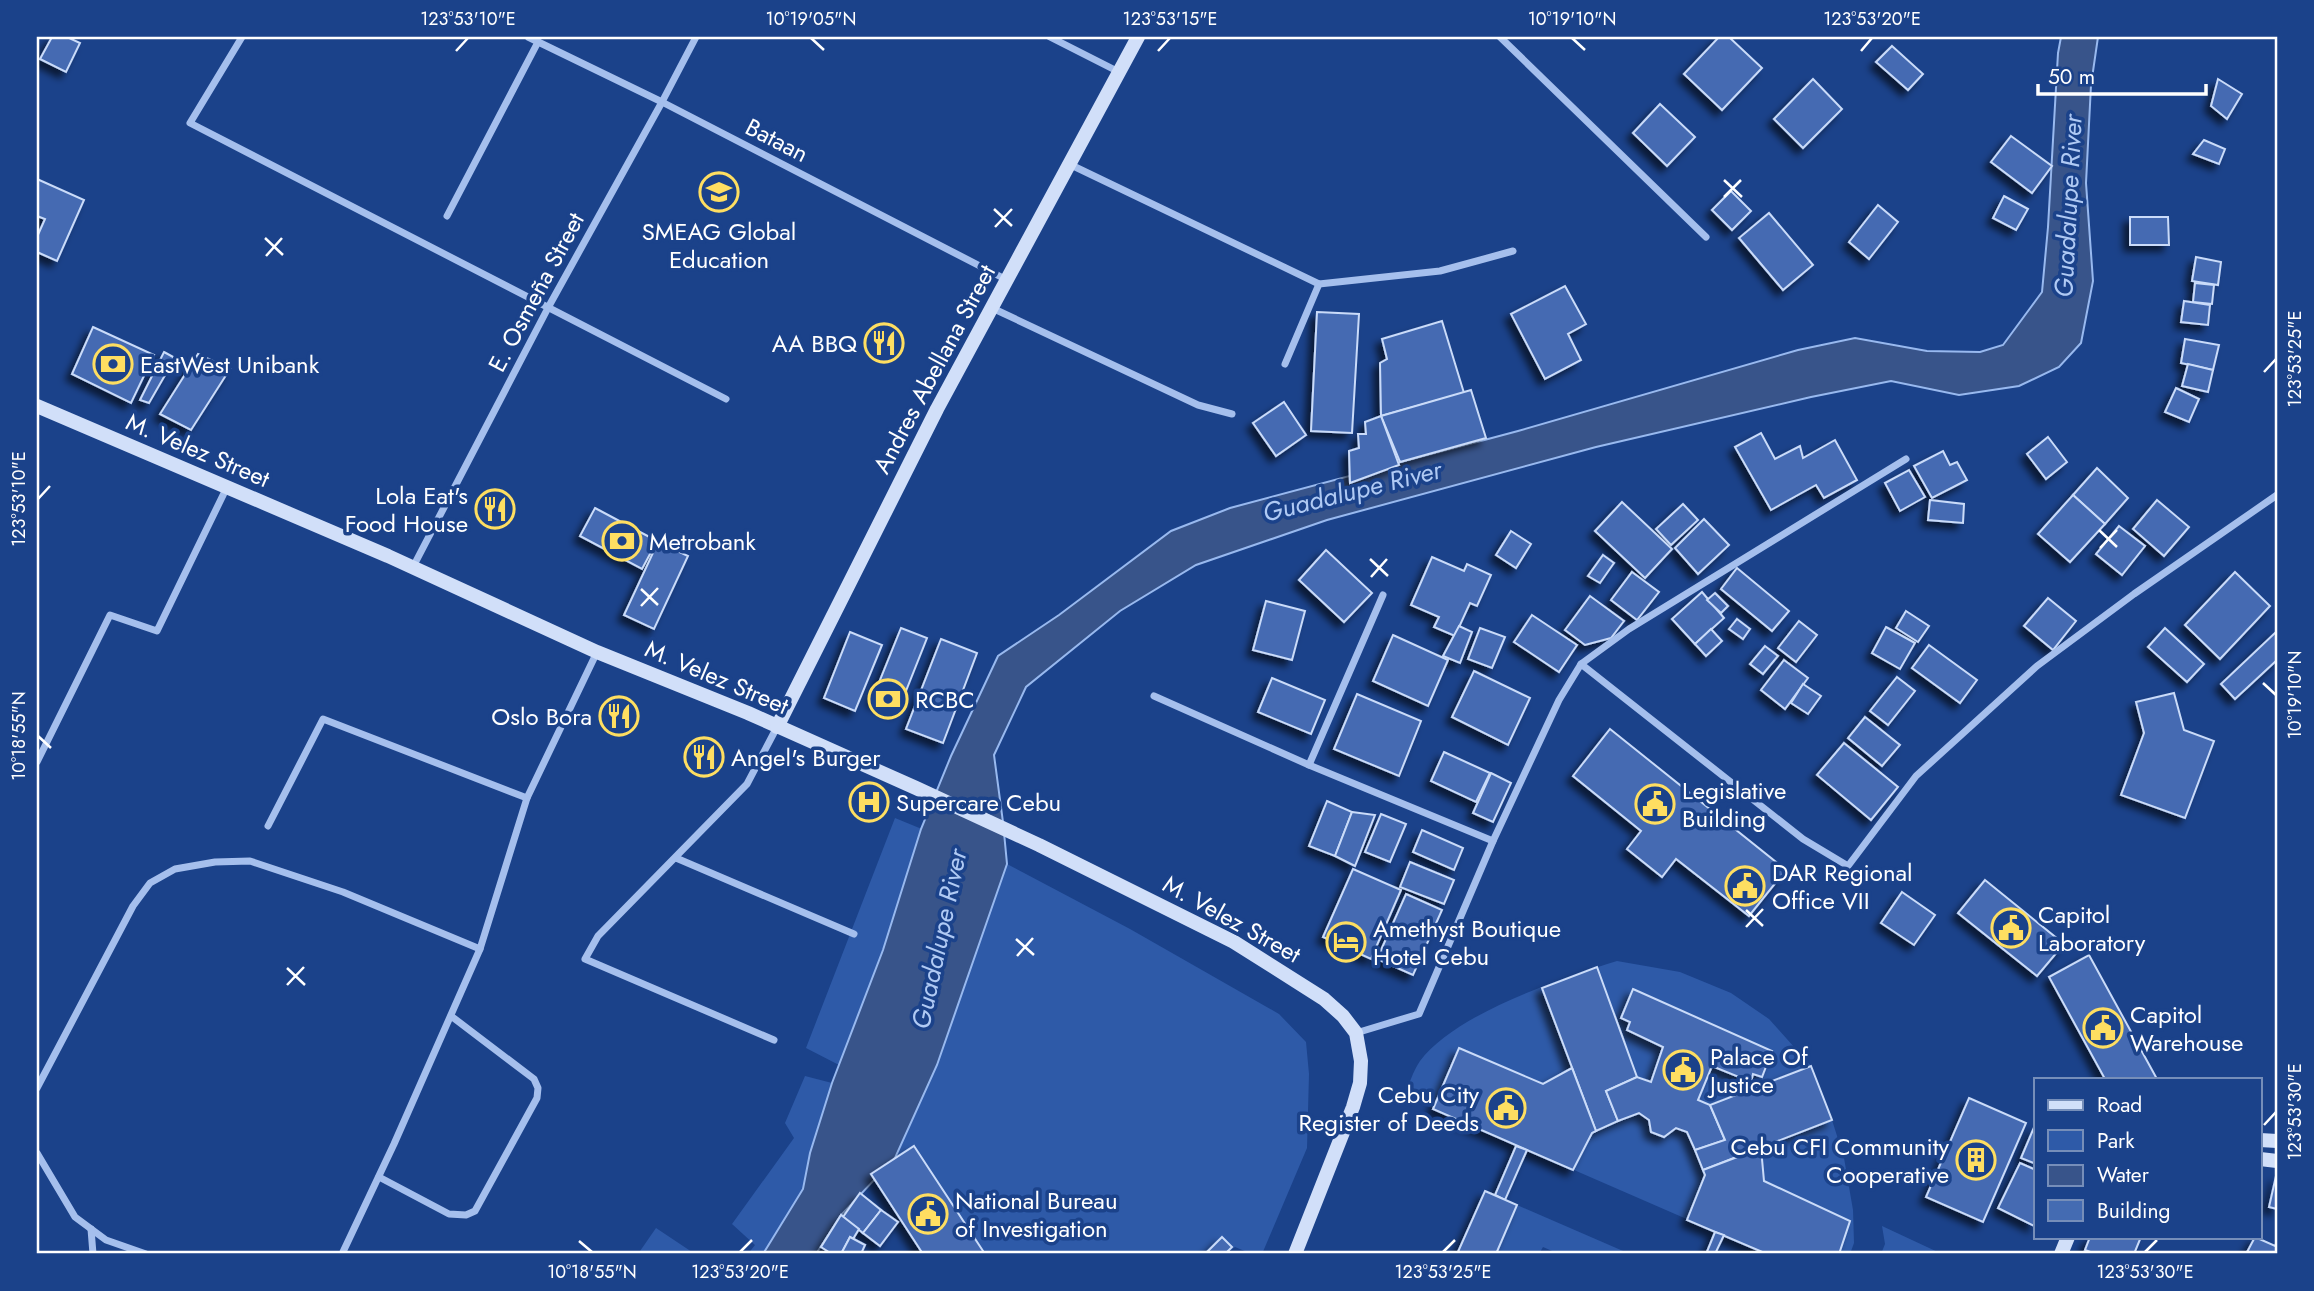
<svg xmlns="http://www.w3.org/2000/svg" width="2314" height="1291" font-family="Jost,sans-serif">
<defs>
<filter id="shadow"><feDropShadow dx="-6" dy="6" stdDeviation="3.5" flood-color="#0009"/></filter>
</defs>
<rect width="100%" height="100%" fill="#1b428a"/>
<g fill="#2e5aa8">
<path d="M895 818 1007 864 1130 929 1279 1014 1306 1042 1309 1074 1307 1148 1262 1254H1252L1235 1247 1225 1254H985L914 1146 764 1254H748L755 1245 732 1224 794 1138 785 1123 805 1076 832 1083 839 1065 806 1048Z"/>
<path d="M1617 961 1680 972 1731 993 1769 1019 1811 1066 1832 1120 1844 1158 1853 1210 1854 1243 1850 1254H1767L1404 1096C1409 1085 1413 1071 1420 1061 1456 1013 1560 979 1617 961Z"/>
<path d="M1517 1205 1630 1254H1559L1543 1247 1539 1254H1496Z"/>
<path d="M1882 1226 1942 1254H1881L1885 1244Z"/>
<path d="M656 1228 695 1254H638Z"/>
</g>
<path fill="#38548a" stroke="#98b9ef" stroke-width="2" d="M2061 37H2098L2091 85 2086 183 2093 281 2081 343 2059 367 2019 386 1959 395 1891 381 1811 397 1596 447 1327 520 1196 565 1120 611 1026 687 994 755 1003 822 1007 864 937 1065 895 1158 841 1215 816 1254H763L803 1189 810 1153 832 1083 883 950 921 829 951 756 998 656 1059 615 1171 531 1230 508 1518 431 1798 350 1855 338 1927 351 1980 352 2003 345 2042 292 2048 227 2058 53Z"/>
<g fill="#446bb2" stroke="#cadbf9" stroke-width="2" filter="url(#shadow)">
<path d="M52 37H67L80 43 66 72 40 59Z"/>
<path d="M1719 37H1729L1762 68 1722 110 1684 74Z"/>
<path d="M1892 46 1923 74 1908 90 1876 62Z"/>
<path d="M1813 79 1842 109 1803 148 1774 119Z"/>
<path d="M2218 79 2242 94 2227 119 2211 106Z"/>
<path d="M1660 104 1695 137 1667 166 1633 133Z"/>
<path d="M2011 136 2052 166 2032 193 1991 162Z"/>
<path d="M2204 140 2225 149 2219 164 2193 154Z"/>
<path d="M37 179 84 200 57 261 37 252V237L45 219 37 216Z"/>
<path d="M1731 191 1751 211 1732 230 1712 210Z"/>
<path d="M2004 196 2028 209 2016 230 1993 218Z"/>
<path d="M1878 205 1898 222 1869 259 1849 242Z"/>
<path d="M1769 213 1813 265 1783 290 1739 238Z"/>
<path d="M2130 217H2168L2169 245H2130Z"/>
<path d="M2196 257 2221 262 2218 285 2192 281Z"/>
<path d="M2195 283 2214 285 2212 304 2193 302Z"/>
<path d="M1565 286 1586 324 1568 334 1581 360 1545 379 1511 314Z"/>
<path d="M2184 301 2210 305 2208 325 2181 322Z"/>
<path d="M1317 312 1359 314 1352 433 1311 431Z"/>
<path d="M1442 321 1464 393 1381 416 1380 363 1387 359 1382 339Z"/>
<path d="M93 327 154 355 131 403 72 374Z"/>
<path d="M2185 339 2219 345 2213 370 2181 363Z"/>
<path d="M164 352 175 358 149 403 140 400Z"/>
<path d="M198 354 230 369 191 430 160 414Z"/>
<path d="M2188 364 2213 370 2208 392 2182 386Z"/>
<path d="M2176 388 2199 399 2189 422 2165 412Z"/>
<path d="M1471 390 1486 438 1400 462 1381 416Z"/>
<path d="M1284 402 1306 435 1276 456 1253 423Z"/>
<path d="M1381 416 1399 465 1350 483 1349 451 1359 448 1358 434H1366L1365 422Z"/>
<path d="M1761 433 1775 459 1800 446 1803 458 1835 440 1857 480 1824 498 1816 485 1771 510 1735 447Z"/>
<path d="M2048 437 2067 462 2046 479 2027 454Z"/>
<path d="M1943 451 1950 465 1957 462 1967 480 1932 498 1914 466Z"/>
<path d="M2097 468 2128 498 2105 524 2073 495Z"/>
<path d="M1909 470 1925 497 1900 511 1885 483Z"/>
<path d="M2073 495 2105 524 2070 562 2038 534Z"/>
<path d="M1930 500 1964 504 1963 523 1928 520Z"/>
<path d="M2157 500 2189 527 2164 556 2133 529Z"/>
<path d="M1622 502 1672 549 1645 578 1595 531Z"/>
<path d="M1683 504 1698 520 1671 545 1656 529Z"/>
<path d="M595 508 657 541 642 569 580 536Z"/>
<path d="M1704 519 1729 545 1698 574 1675 548Z"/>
<path d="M2119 526 2145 546 2122 575 2096 554Z"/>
<path d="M1511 531 1531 544 1516 568 1496 555Z"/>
<path d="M658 542 688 556 654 629 624 615Z"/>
<path d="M1326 550 1372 593 1344 622 1299 580Z"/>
<path d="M1603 555 1614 563 1600 583 1588 576Z"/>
<path d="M1432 557 1464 571 1467 564 1491 575 1477 606 1470 603 1455 636 1434 627 1439 617 1411 605Z"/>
<path d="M1737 568 1789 611 1772 631 1721 589Z"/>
<path d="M1632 572 1659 592 1637 620 1611 600Z"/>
<path d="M2235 572 2270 606 2220 659 2185 625Z"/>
<path d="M1702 592 1724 618 1695 644 1672 619Z"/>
<path d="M1715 593 1728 606 1721 613 1707 600Z"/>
<path d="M1590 596 1624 621 1611 638 1585 645 1565 630Z"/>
<path d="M2048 598 2076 621 2053 650 2024 626Z"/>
<path d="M1266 601 1305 611 1292 660 1253 650Z"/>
<path d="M1906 611 1929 626 1918 642 1896 628Z"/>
<path d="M1532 615 1577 645 1559 672 1514 642Z"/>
<path d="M1737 619 1750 629 1743 639 1729 629Z"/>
<path d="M1799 621 1817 635 1796 662 1778 648Z"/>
<path d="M1459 626 1472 632 1460 663 1443 656Z"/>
<path d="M1886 627 1915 643 1900 669 1872 653Z"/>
<path d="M901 628 927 638 898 711 872 700Z"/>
<path d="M1480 628 1505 637 1492 668 1468 659Z"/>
<path d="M2165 628 2204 664 2187 682 2148 647Z"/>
<path d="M1711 629 1722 641 1706 656 1695 644Z"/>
<path d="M2277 631V660L2235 699 2221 684Z"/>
<path d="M850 632 882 645 855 711 824 698Z"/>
<path d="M1393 635 1448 660 1428 706 1373 681Z"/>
<path d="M941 639 977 653 943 743 906 729Z"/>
<path d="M1929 645 1977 680 1960 703 1912 668Z"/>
<path d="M1765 646 1778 656 1763 674 1750 664Z"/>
<path d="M1784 660 1808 678 1785 709 1761 690Z"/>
<path d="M1474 671 1530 698 1508 745 1452 717Z"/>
<path d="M1897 677 1915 691 1888 725 1870 711Z"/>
<path d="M1272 678 1325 700 1311 734 1258 712Z"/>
<path d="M1803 684 1821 696 1808 714 1791 703Z"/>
<path d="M2174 693 2184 730 2214 741 2185 818 2121 795 2144 733 2136 702Z"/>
<path d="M1357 694 1421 721 1399 776 1334 749Z"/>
<path d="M1865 717 1900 745 1882 766 1848 738Z"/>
<path d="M1610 729 1786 870 1749 916 1676 859 1662 877 1627 849 1641 831 1573 776Z"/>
<path d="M1844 743 1898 787 1871 820 1817 775Z"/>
<path d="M1444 752 1490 773 1476 802 1431 781Z"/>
<path d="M1491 773 1511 783 1493 822 1473 813Z"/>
<path d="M1327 801 1352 812 1335 856 1309 846Z"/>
<path d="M1352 812 1375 815 1355 866 1335 856Z"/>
<path d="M1381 814 1406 824 1390 862 1365 852Z"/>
<path d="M1422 830 1463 848 1454 870 1413 852Z"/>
<path d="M1410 862 1454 880 1444 904 1400 887Z"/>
<path d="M1353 869 1401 890 1371 959 1323 937Z"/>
<path d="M1985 880 2064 944 2037 976 1958 913Z"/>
<path d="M1902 892 1935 915 1914 945 1881 923Z"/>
<path d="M1406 894 1442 910 1413 975 1377 959Z"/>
<path d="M2089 955 2157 1079H2105L2049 977Z"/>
<path d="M1597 967 1637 1077 1606 1091 1618 1121 1596 1131 1542 988Z"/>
<path d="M1633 989 1772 1051 1762 1077 1753 1074 1751 1082 1712 1066 1698 1100 1710 1105 1725 1140 1695 1150 1687 1132 1676 1128 1664 1137 1651 1132 1649 1120 1639 1113 1618 1121 1606 1091 1637 1077 1651 1082 1663 1047 1627 1030 1630 1022 1621 1018Z"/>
<path d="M1459 1048 1543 1084 1572 1068 1596 1131 1592 1133 1573 1170 1433 1109Z"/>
<path d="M1811 1066 1832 1120 1703 1170 1695 1150 1725 1140 1710 1105Z"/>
<path d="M1969 1098 2026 1123 1983 1222 1926 1197Z"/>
<path d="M2035 1125 2036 1126V1164L2021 1158Z"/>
<path d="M914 1146 985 1254H923L871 1174Z"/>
<path d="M1516 1146 1527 1150 1505 1200 1495 1195Z"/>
<path d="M1761 1148 1764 1181 1850 1221 1839 1254H1767L1687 1220 1705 1175 1703 1170Z"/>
<path d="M2020 1163 2036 1170 2034 1226 1998 1208Z"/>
<path d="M2276 1176H2277V1209L2269 1207Z"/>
<path d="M1485 1191 1517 1205 1496 1254H1457Z"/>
<path d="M860 1193 881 1210 863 1233 843 1217Z"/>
<path d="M881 1210 898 1222 880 1246 863 1233Z"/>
<path d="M841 1215 859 1229 853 1239 850 1237 841 1254H832L821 1247Z"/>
<path d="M1715 1232 1724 1235 1715 1254H1706Z"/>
<path d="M850 1237 865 1245 861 1254H841Z"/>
<path d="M1222 1237 1232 1247 1225 1254H1205Z"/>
<path d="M2090 1237H2141L2134 1254H2096L2085 1250Z"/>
<path d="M2255 1237 2275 1246 2277 1241V1254H2246Z"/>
</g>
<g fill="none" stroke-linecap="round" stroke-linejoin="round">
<g stroke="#a5bfed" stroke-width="7">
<path d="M242 37 190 123 726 399"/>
<path d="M528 37 662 102 1007 280"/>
<path d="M1050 37 1119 72"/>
<path d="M1500 37 1706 237"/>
<path d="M1069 164 1319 284 1440 271 1513 251"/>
<path d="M447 216 538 42"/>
<path d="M992 308 1198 405 1232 414"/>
<path d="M1285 364 1319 284"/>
<path d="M413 567 549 306 662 102 696 37"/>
<path d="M1581 664 1803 839 1848 866 1916 776 2037 666 2134 594 2277 495"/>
<path d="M1154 696 1309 765 1493 841"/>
<path d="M37 762 110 615 157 631 227 487"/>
<path d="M1309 765 1383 595"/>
<path d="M268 826 323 719 527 798"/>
<path d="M676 858 854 934"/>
<path d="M1356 1033 1419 1014 1493 841 1559 700 1581 664 1629 629 1906 459"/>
<path d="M774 1040 585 959 598 936 747 784 777 727"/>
<path d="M37 1088 133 906 150 883 175 869 215 862 250 861 343 892 480 949"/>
<path d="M37 1153 75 1217 106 1240 146 1254"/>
<path d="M379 1177 449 1214 466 1215 475 1211 537 1098 538 1088 534 1079 451 1016"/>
<path d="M91 1229 93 1254"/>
<path d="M342 1254 394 1144 480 949 527 798 597 652"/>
</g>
<g stroke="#d1dff9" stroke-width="14">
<path d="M37 406 388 556 597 652 748 713 916 788 1039 845 1234 942 1324 999 1343 1016 1356 1033 1361 1061 1360 1083 1353 1107 1295 1254"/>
<path d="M777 727 937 409 1138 37"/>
<path d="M2260 1140 2277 1141"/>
<path d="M2260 1159 2277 1161"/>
<path d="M2061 1254 2068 1237"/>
</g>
</g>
<path fill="none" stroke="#fff" stroke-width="2.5" d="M811 38 824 50M1572 38 1585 50M456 51 468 38M1158 51 1170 38M1861 51 1872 38M1724 180 1742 197M1724 197 1741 180M994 209 1012 226M995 227 1012 209M265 238 283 255M266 256 282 238M2264 372 2276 359M38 499 50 486M2099 530 2117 547M2100 548 2117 530M1370 559 1388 576M1371 577 1387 559M641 589 658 605M641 606 658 588M2263 683 2276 695M38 736 51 748M1746 910 1763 926M1746 927 1763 909M1016 939 1034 955M1017 956 1033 938M287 968 305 985M287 985 304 967M2264 1125 2276 1112M579 1241 592 1252M740 1252 752 1240M1443 1252 1455 1240M2145 1252 2157 1240"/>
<defs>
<g id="school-ring" transform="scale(2.0125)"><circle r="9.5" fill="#1b428a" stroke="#fede61" stroke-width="1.5"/><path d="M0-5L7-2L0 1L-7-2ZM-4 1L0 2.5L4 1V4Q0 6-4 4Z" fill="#fede61"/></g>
<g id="restaurant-ring" transform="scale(2.0125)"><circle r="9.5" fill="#1b428a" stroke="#fede61" stroke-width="1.5"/><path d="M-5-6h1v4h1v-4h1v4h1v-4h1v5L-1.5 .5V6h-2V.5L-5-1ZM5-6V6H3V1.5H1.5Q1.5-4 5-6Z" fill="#fede61"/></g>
<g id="bank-ring" transform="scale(2.0125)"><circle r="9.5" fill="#1b428a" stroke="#fede61" stroke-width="1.5"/><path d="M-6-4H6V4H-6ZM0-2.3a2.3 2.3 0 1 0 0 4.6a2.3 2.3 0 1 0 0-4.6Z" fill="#fede61"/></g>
<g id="hospital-ring" transform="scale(2.0125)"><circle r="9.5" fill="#1b428a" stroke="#fede61" stroke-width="1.5"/><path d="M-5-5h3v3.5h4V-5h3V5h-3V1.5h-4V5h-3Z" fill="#fede61"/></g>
<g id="civic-ring" transform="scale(2.0125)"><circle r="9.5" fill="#1b428a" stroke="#fede61" stroke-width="1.5"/><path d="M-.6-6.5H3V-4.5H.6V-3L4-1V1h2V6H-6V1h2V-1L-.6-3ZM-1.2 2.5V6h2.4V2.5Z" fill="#fede61"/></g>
<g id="hotel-ring" transform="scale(2.0125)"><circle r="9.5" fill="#1b428a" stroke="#fede61" stroke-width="1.5"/><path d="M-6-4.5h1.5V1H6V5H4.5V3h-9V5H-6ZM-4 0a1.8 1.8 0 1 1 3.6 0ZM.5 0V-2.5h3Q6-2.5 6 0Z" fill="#fede61"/></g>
<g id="building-ring" transform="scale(2.0125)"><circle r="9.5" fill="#1b428a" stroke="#fede61" stroke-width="1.5"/><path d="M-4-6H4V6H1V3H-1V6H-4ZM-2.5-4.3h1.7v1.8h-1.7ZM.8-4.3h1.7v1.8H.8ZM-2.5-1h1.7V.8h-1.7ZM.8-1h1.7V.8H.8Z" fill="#fede61"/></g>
</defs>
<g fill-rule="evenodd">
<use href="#school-ring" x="719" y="192"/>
<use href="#restaurant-ring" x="884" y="343"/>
<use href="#bank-ring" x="113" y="364"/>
<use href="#restaurant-ring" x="495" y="509"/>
<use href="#bank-ring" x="622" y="541"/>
<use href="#bank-ring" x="888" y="699"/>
<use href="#restaurant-ring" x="619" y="716"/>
<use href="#restaurant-ring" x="704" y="757"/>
<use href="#hospital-ring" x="869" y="802"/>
<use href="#civic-ring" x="1655" y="804"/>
<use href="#civic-ring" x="1745" y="886"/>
<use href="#civic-ring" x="2011" y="928"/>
<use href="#hotel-ring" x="1346" y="942"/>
<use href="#civic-ring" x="2103" y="1028"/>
<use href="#civic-ring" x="1683" y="1070"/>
<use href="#civic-ring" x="1506" y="1108"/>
<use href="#building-ring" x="1976" y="1160"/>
<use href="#civic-ring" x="928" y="1214"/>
</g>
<g text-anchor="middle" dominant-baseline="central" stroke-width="7" stroke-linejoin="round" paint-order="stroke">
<g font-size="24" fill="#fff" stroke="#1b428a">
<text transform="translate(777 140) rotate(27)">Bataan</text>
<text transform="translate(536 292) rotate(-62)">E. Osmeña Street</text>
<text transform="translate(934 369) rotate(-62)">Andres Abellana Street</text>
<text transform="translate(198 450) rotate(23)">M. Velez Street</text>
<text transform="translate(717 677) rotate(23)">M. Velez Street</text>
<text transform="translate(1232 919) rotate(29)">M. Velez Street</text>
</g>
<g font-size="24" fill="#fff" stroke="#1b428a" text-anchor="start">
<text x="719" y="231" text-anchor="middle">SMEAG Global<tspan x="719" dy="28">Education</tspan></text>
<text x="857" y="343" text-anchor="end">AA BBQ</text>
<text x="140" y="364">EastWest Unibank</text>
<text x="468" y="495" text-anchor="end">Lola Eat's<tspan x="468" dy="28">Food House</tspan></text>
<text x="649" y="541">Metrobank</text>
<text x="915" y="699">RCBC</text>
<text x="592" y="716" text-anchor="end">Oslo Bora</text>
<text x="731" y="757">Angel's Burger</text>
<text x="1682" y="790">Legislative<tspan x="1682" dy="28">Building</tspan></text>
<text x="896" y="802">Supercare Cebu</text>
<text x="1772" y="872">DAR Regional<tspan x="1772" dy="28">Office VII</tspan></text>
<text x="2038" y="914">Capitol<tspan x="2038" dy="28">Laboratory</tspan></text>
<text x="1373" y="928">Amethyst Boutique<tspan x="1373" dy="28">Hotel Cebu</tspan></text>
<text x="2130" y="1014">Capitol<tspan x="2130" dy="28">Warehouse</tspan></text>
<text x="1710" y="1056">Palace Of<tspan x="1710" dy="28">Justice</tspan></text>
<text x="1479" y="1094" text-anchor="end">Cebu City<tspan x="1479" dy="28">Register of Deeds</tspan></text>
<text x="1949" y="1146" text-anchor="end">Cebu CFI Community<tspan x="1949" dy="28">Cooperative</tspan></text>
<text x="955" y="1200">National Bureau<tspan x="955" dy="28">of Investigation</tspan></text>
</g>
<g font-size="26" font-style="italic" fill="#b0caf4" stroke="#1b428a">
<text transform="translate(2068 206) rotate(-87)">Guadalupe River</text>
<text transform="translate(1352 491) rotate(-14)">Guadalupe River</text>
<text transform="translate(939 939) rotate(-78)">Guadalupe River</text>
</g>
</g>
<rect width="2314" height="1291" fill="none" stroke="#1b428a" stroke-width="77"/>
<rect x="2034" y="1078" width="228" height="161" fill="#1b428a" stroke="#768eb9" stroke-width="2"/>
<rect x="2048" y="1100" width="35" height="10" fill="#d1dff9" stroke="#768eb9" stroke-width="2"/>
<text x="2097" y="1112" font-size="21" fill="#ffffff">Road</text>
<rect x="2048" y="1130" width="35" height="21" fill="#2e5aa8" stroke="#768eb9" stroke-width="2"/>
<text x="2097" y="1148" font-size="21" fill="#ffffff">Park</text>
<rect x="2048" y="1165" width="35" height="21" fill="#38548a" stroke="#768eb9" stroke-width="2"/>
<text x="2097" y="1182" font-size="21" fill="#ffffff">Water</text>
<rect x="2048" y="1200" width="35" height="21" fill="#446bb2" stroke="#768eb9" stroke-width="2"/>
<text x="2097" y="1218" font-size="21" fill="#ffffff">Building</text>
<path d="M2038 84v10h168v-10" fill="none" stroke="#ffffff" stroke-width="3.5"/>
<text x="2048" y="84" font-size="21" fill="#ffffff" stroke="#1b428a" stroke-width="5" paint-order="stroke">50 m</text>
<rect x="38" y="38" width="2238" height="1214" fill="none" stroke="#fff" stroke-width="2.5"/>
<g font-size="18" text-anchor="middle" fill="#fff">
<text x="468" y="25">123°53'10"E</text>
<text x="811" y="25">10°19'05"N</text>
<text x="1170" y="25">123°53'15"E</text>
<text x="1572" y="25">10°19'10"N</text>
<text x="1872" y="25">123°53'20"E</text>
<text transform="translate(2295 359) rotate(-90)" y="6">123°53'25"E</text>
<text transform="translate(19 499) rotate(-90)" y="6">123°53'10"E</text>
<text transform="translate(2295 695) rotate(-90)" y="6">10°19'10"N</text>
<text transform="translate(19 736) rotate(-90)" y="6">10°18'55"N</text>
<text transform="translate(2295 1112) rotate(-90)" y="6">123°53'30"E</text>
<text x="592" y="1278">10°18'55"N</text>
<text x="740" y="1278">123°53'20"E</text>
<text x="1443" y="1278">123°53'25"E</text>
<text x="2145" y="1278">123°53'30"E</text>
</g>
</svg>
